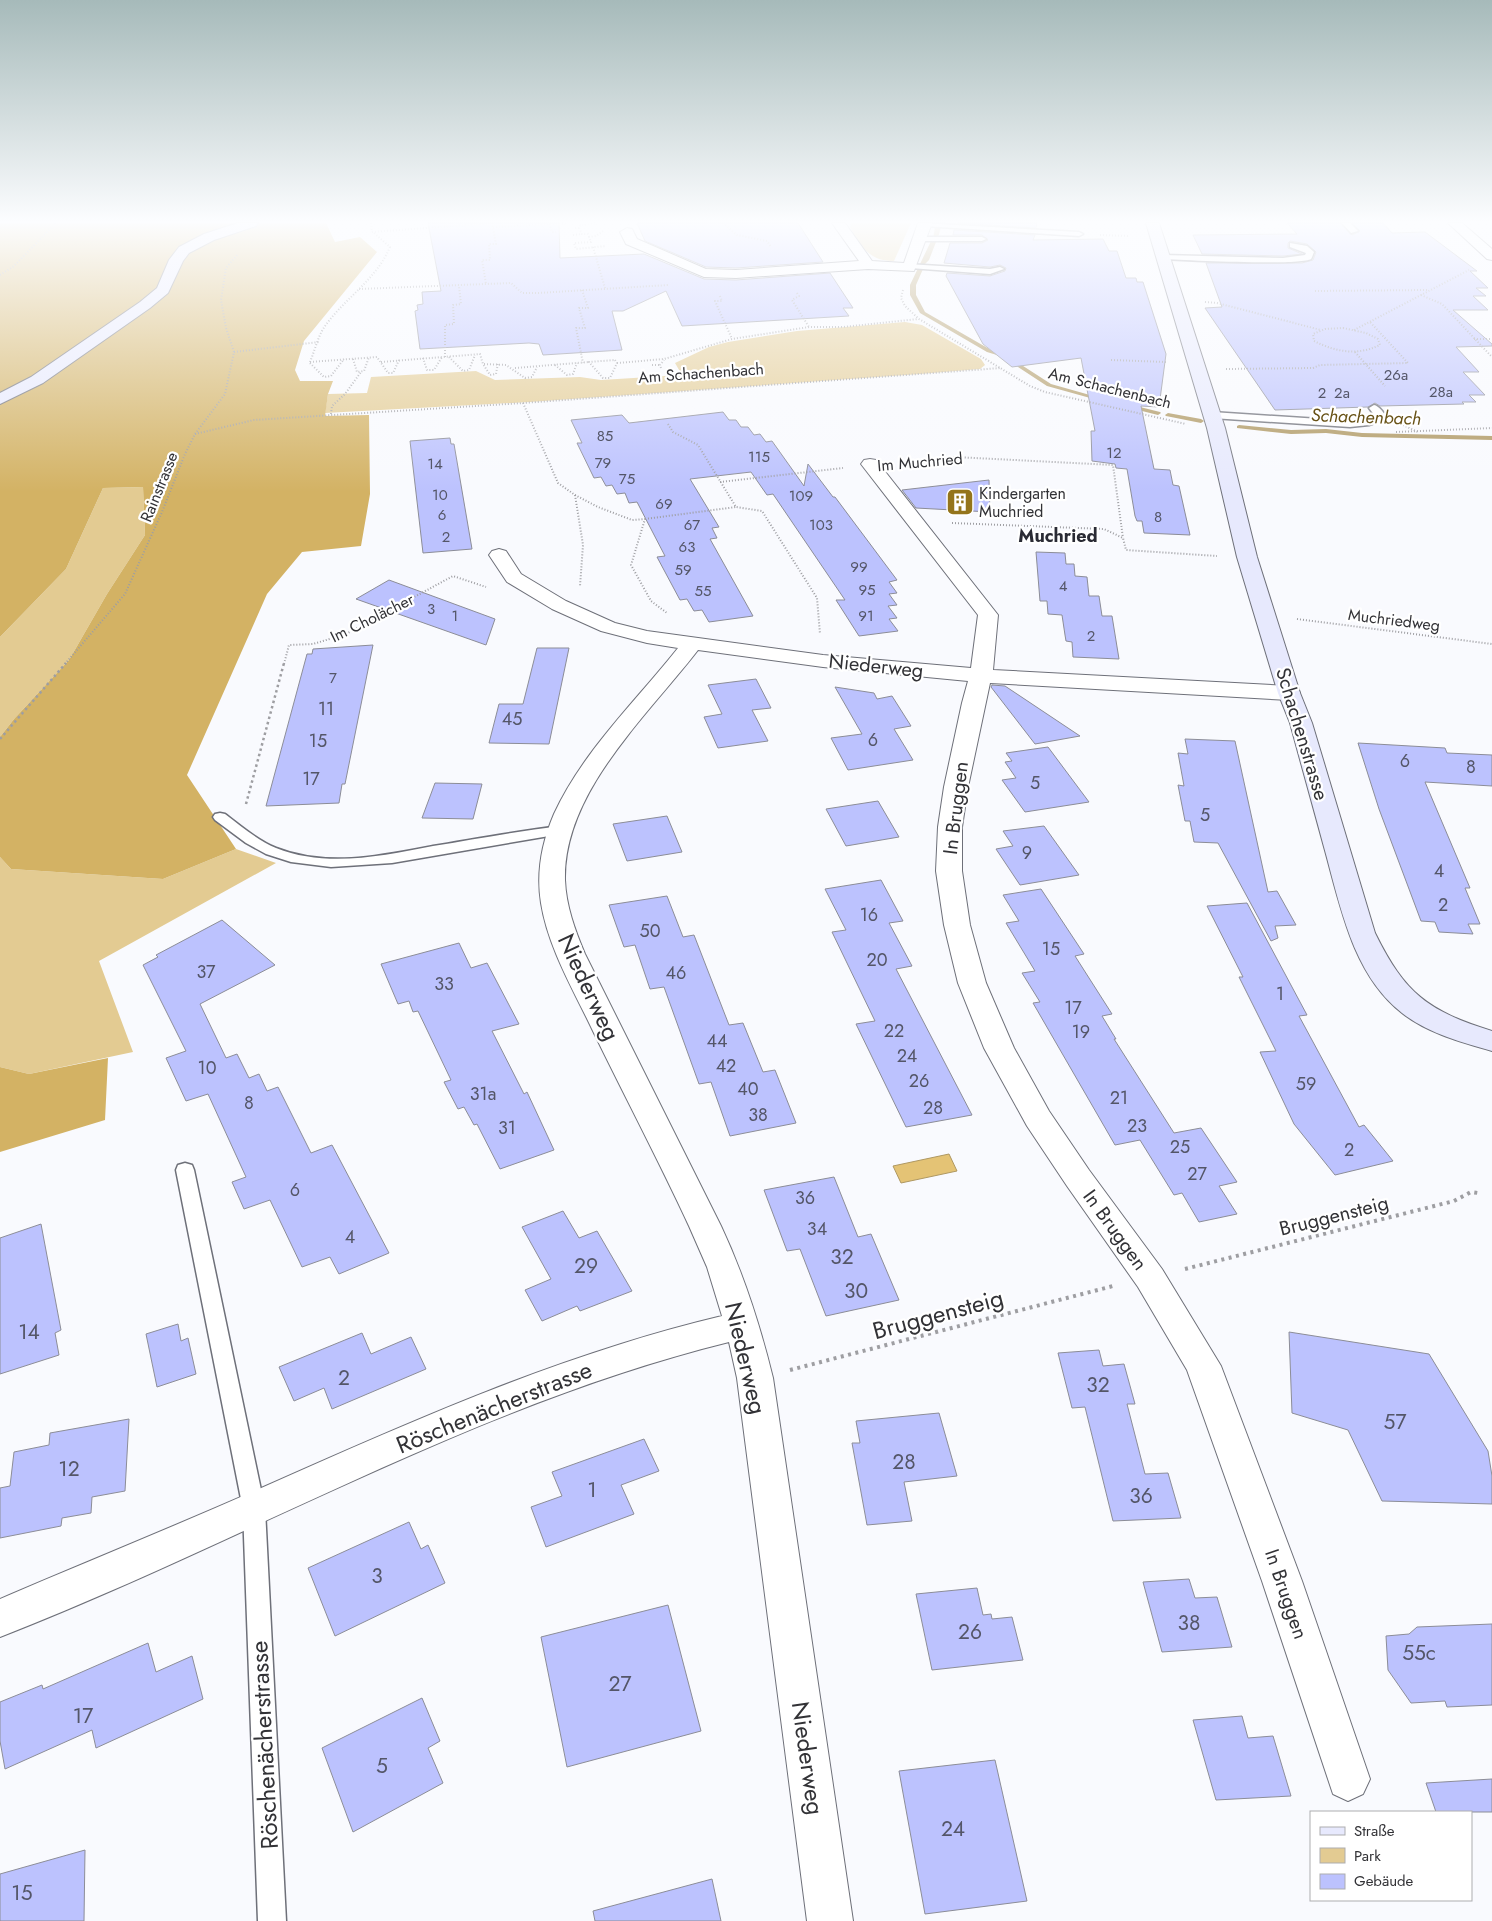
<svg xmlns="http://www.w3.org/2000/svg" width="1492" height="1921" font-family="Jost,sans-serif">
<rect width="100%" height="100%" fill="#f9fafe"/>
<g fill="#e3cb92">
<path d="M851 223H911L894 261C869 261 861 247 850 227Z"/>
<path d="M905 322 922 325 981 359 985 365 980 369 920 374 530 402 325 413 328 394 367 393 371 377 476 371 495 380 580 377 601 380 682 375 675 363 709 347 728 342 797 331Z"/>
<path d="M143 487 145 535 107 594 69 660 14 719 0 737V637L66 569 103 488Z"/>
<path d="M236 849 276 863 99 961 133 1052 29 1074 0 1067V857L11 869 163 879Z"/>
</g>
<g fill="#d3b264">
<path d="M0 223H326L335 242 360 237 377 252 304 341 295 370 300 381H333L328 394 325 416 369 415 370 494 361 546 302 552 267 594 187 775 236 849 163 879 11 869 0 857V737L14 719 69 660 107 594 145 535 143 487 103 488 66 569 0 637Z"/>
<path d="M108 1058 105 1120 0 1152V1067L29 1074Z"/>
</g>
<path fill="#e4c375" stroke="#af9862" d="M949 1154 957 1171 901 1183 893 1166Z"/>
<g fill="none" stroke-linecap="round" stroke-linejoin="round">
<g fill="#af9862" fill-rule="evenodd">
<path d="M938 225 941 227 938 238 933 239 935 227Z"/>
<path d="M931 241 936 242 929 260 921 268 923 269 916 285V295L925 312 991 350 1010 357V359L987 352 920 313 910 295V285Z"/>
<path d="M1020 364 1051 384 1104 399 1101 401 1047 386 1018 367 1017 366Z"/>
<path d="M1128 404 1160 412 1161 413 1158 415 1126 407V405Z"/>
<path d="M1168 413 1201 419 1204 421 1201 423 1166 416 1165 415Z"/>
<path d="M1239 425 1291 430 1326 429 1362 433 1492 436V440L1362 437 1326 433 1291 434 1237 428V426Z"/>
</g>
</g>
<g fill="#bcc2fe" stroke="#8c8d97">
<path d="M428 223H559L560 258 644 254 704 279 736 280 830 273 853 308H843L849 316 682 326 666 291 623 311H612L622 350 543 355 539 344 529 343 420 349 415 311 418 310 417 305 423 304 422 292 441 291Z"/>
<path d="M637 223H798L823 262 736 268 706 267 645 241Z"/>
<path d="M957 223H1037L1036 228Z"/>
<path d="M1287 223H1340L1352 235 1360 231 1352 223H1383L1392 233 1425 232 1477 271H1470L1488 288H1476L1486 296H1473L1488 310H1453L1492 344V346L1456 347 1479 372H1463L1485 395H1469L1476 402H1462L1464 404 1380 406 1375 403 1368 407 1275 410 1205 308 1222 307 1206 263H1302L1313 260 1316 252 1307 244 1290 241 1288 243V248L1302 254 1283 256 1202 254 1193 235 1297 234Z"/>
<path d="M954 230 1035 235 1033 240 1103 239 1109 251H1117L1126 278H1136L1137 282H1143L1166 354 1159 407 1141 406 1154 469 1170 470 1173 485 1179 486 1190 535 1144 533 1142 521H1137L1135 516 1127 469 1116 468 1115 464 1092 461 1091 431H1095L1081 358 1012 367 983 344 946 276 947 273 990 276 1005 271 1006 268 1000 265 990 267 944 263 950 243H982L988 240 982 235H953Z"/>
<path d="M723 412 729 420H736L741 427H748L754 435 760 434 766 442 772 441 804 486 808 464 833 497H835L897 580 889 582 897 593 889 594 897 605 888 606 897 618 889 619 898 631 859 636 836 600H845L773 494 767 495 751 472 690 479 719 527 712 528 717 538 710 539 753 616 709 622 702 610 694 611 687 599 680 600 657 557 665 556 637 502 629 503 625 493 617 494 612 485 606 486 601 477 594 478 577 443H582L571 420 622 415 629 423Z"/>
<path d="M450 438 451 444H454L472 549 423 553 410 441Z"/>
<path d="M989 480 990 512 916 508 902 490Z"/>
<path d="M1036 552 1065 553 1066 564H1074L1075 576 1087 577 1089 596H1099L1102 616H1112L1119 659 1073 657 1072 642 1066 641 1065 635 1062 615 1048 614 1047 601H1040Z"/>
<path d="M389 580 495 619 486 645 356 599Z"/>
<path d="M373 645 345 784H342L339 803 266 806 307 654H312L313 649Z"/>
<path d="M537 648H569L549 744 489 743 499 704H523Z"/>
<path d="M756 679 771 708 752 710 768 741 718 748 704 717 722 714 708 685Z"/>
<path d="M992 685 1005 686 1080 736 1035 744 991 687Z"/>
<path d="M835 687 874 693 877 699 892 696 911 726 894 729 913 760 848 770 831 738 862 734Z"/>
<path d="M1185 739 1235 741 1268 892 1277 891 1296 925 1275 926 1278 938 1271 941 1218 843 1194 842 1190 821H1185L1178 785 1184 786 1178 753 1188 754Z"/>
<path d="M1358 743 1445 748 1447 753 1492 755V786L1425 782 1470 888H1465L1480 924H1468L1473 934 1439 932 1435 922 1421 921 1379 809Z"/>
<path d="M1048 747 1089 802 1025 812 1002 780 1016 778 1005 762 1012 761 1006 753Z"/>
<path d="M435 783 482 784 473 819 422 818Z"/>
<path d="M878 801 899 837 846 846 826 809Z"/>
<path d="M667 816 682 852 627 861 613 824Z"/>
<path d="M1044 826 1079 875 1020 885 996 849 1013 846 1003 831Z"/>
<path d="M881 880 903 921 889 923 912 966 896 969 972 1115 906 1127 856 1024 875 1021 832 932 846 930 825 889Z"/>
<path d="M1041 889 1084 954 1075 956 1112 1014 1102 1016 1116 1039H1114L1174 1133 1201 1128 1237 1182 1219 1186 1237 1214 1199 1222 1182 1193 1174 1195 1140 1140 1115 1145 1033 1003 1040 1002 1022 973 1035 971 1006 923 1019 921 1003 895Z"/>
<path d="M667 896 683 937 694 935 729 1025 743 1023 763 1072 775 1070 796 1123 730 1136 711 1082 699 1084 664 987 650 989 635 945 624 947 609 905Z"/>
<path d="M1247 903 1307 1015 1299 1016 1359 1127 1364 1125 1393 1161 1335 1175 1294 1124 1260 1052 1276 1051 1239 977H1243L1207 906Z"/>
<path d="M222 920 275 965 200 1004 226 1058 237 1054 249 1078 259 1074 267 1091 278 1087 311 1153 332 1145 389 1253 339 1274 330 1257 302 1267 270 1200 244 1209 232 1182 246 1177 208 1094 186 1101 166 1058 186 1051 143 965 158 957 156 955Z"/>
<path d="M459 943 471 968 487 963 519 1024 492 1031 524 1094 527 1092 554 1150 500 1169 477 1124 474 1125 464 1107 458 1109 444 1082 451 1080 418 1011 413 1012 409 1001 398 1004 381 964Z"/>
<path d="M834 1177 858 1237 871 1234 899 1300 826 1316 800 1249 787 1251 764 1190Z"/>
<path d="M563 1211 579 1238 597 1231 632 1291 580 1311 577 1306 542 1321 525 1290 551 1279 522 1227Z"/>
<path d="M41 1224 61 1330 55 1333 59 1355 0 1374V1238Z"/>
<path d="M178 1324 181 1341 188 1338 196 1374 157 1387 146 1334Z"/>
<path d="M1289 1332 1429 1354 1488 1451 1492 1476V1504L1382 1501 1348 1430 1292 1413Z"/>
<path d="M362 1333 371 1354 411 1337 426 1369 332 1409 324 1388 294 1401 279 1367Z"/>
<path d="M1099 1350 1103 1366 1124 1364 1135 1404H1127L1145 1474 1168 1473 1181 1518 1113 1521 1085 1407 1072 1408 1058 1353Z"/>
<path d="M939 1413 957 1476 904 1482 912 1521 867 1525 852 1443H860L856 1421Z"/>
<path d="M129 1419 125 1491 92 1497 91 1513 62 1518 61 1526 0 1538V1488L10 1486 14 1452 49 1445 50 1433Z"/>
<path d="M644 1439 659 1471 621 1485 634 1514 546 1547 531 1507 562 1496 552 1472Z"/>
<path d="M409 1522 421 1549 428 1545 445 1583 335 1636 308 1568Z"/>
<path d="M1189 1579 1195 1598 1217 1597 1232 1647 1162 1652 1143 1582Z"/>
<path d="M977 1588 983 1615 991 1614 992 1619 1012 1617 1023 1660 932 1670 916 1594Z"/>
<path d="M668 1605 701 1731 567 1767 541 1637Z"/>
<path d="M1492 1624V1705L1447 1707 1445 1701 1411 1703 1388 1670 1386 1636 1409 1634 1417 1627Z"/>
<path d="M148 1643 156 1672 192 1656 203 1699 96 1748 92 1730 5 1769 0 1741V1702L42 1685 43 1689Z"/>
<path d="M422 1698 440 1741 428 1748 443 1783 353 1832 322 1748Z"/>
<path d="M1242 1716 1248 1738 1273 1736 1291 1796 1216 1800 1193 1720Z"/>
<path d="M995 1760 1027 1901 925 1914 899 1771Z"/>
<path d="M1492 1779V1812H1436L1426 1783Z"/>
<path d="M85 1850 84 1921H0V1874Z"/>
<path d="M712 1879 721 1921H595L593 1911Z"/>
</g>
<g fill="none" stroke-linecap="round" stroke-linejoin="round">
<g stroke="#6e7079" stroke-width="3">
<g id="lane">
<path d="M921 223 1079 232 1083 234 1079 236 924 226H921Z"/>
<path d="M1342 223H1350L1358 231 1351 233Z"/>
<path d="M915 237H982L986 239 982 241H918L914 239Z"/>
<path d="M1290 243 1307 246 1314 252C1313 254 1312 258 1311 259 1299 266 1184 260 1163 259L1159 257 1163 255 1283 258 1305 255 1306 253 1290 247Z"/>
<path d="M907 264 990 269 1000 267 1004 269 990 274 910 268 906 266Z"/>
<path d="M1374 405C1379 406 1387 415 1385 419L1369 425 1350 427 1212 418 1207 415 1212 412 1350 421 1367 419 1375 416 1369 408Z"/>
<path d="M220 813 225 814C241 826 257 840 276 848 326 868 382 856 433 846 476 839 518 831 561 826L566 827 568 830 566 833 561 834 392 863 331 867 291 862 266 854 246 843 215 820 213 817 215 814Z"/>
<path d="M185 1163 192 1165 194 1170 265 1509 286 1921H258L243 1509 176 1170 178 1165Z"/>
</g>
</g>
<g stroke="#6e7079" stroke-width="2">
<g id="street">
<path d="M832 223H845L872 261 904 263 918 223H932L914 271 868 269 736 278 704 277 626 244 620 232 627 228 632 229 637 239 706 269 736 270 859 261Z"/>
<path d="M1448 223H1462L1492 249V260L1487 259Z"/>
<path d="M870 459 876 460 998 615 993 670 1289 686 1297 688 1300 693 1297 698 1289 700 990 683 968 787 962 827V871L970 925 986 983 1014 1048 1049 1111 1089 1170 1162 1269 1221 1366 1302 1581 1370 1779 1363 1794 1348 1801 1333 1794 1262 1581 1187 1370 1138 1287 1067 1186 1027 1126 984 1048 958 983 944 925 936 871 938 827 944 787 962 703 968 681 823 667 698 650C648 715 563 792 565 880 566 906 575 930 585 954L721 1226C744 1275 760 1325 773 1378L853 1921H807L737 1378 729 1342C474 1405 244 1542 0 1637V1599C86 1562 173 1527 259 1489 409 1422 562 1354 722 1316L707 1267 689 1226C658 1159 624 1095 592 1029 573 989 548 947 541 903 536 872 542 842 554 814 583 751 636 701 678 648L647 643 601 631 552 609 507 582 489 555 492 551 499 549 506 551 521 574 566 601 615 623 647 631 823 655 971 668 978 615 861 464 864 460Z"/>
</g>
</g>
<g stroke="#6e7079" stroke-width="2">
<g id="secondary">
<path d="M238 223H258L256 226 214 240 189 253 183 261 168 293 150 308 43 383 0 404V393L31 377 140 302 157 288 169 260 179 247 204 234Z"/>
<path d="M1146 223H1159L1225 428 1257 557 1300 693 1312 723 1375 933C1405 994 1428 1011 1492 1031V1051C1461 1042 1427 1033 1402 1013 1352 974 1340 904 1324 847 1313 806 1301 764 1290 723L1278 693 1237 557 1207 428Z"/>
</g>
</g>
<g stroke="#9e9ea2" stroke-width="2" stroke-dasharray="1 2" stroke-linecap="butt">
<path d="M371 223 372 232"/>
<path d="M723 223 737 235 767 241 771 247"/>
<path d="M549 224 552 232H556"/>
<path d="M493 227 567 223"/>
<path d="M575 228H579L580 225 596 223"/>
<path d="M579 228 582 234H588L589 237"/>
<path d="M603 231 596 236 589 237 591 242 574 243 576 249 606 246"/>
<path d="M372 232 492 223 496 244H489L490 260H482L486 284"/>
<path d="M573 235 582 234"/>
<path d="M1100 235 1129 236"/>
<path d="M593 247 605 288"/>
<path d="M0 275 14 266 56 223"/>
<path d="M359 289 511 283 522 293H538L668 285"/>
<path d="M582 290 588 308H579L585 328H576L583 363"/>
<path d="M903 290 901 298 905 306 919 319 1030 386 1045 392 1186 424"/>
<path d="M1315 291 1427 290"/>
<path d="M797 293 799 296 792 300 809 327"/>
<path d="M1421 295 1442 304 1492 357"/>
<path d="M720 296 722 301H715L732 339"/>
<path d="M1205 302 1217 303 1321 330"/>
<path d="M1343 328 1366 333 1378 339 1380 345C1357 356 1336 352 1314 341L1313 334 1325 329Z"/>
<path d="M1354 330 1469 270"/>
<path d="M1474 339H1492"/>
<path d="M234 352 319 342"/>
<path d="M1355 352 1385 386"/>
<path d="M445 357V325L454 324 453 305 461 304 459 286"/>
<path d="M449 357 463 371 469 370 475 355"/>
<path d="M423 358 427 370H434L442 357"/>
<path d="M353 359 357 372 364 371 369 357"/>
<path d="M615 360 617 363 610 378H603L589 362Z"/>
<path d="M1111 360 1166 362"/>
<path d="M310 362C315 350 318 336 325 326 346 297 376 280 390 247L373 232"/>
<path d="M310 362 377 357 388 373H393L399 360"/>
<path d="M381 362 480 354 483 364 490 375 496 374 498 363"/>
<path d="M310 363 324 377 331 376 344 359"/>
<path d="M617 363 664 359 732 339 809 327H843L918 319"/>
<path d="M484 364 506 365 525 378 532 377 537 367"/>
<path d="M555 365 567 375 573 374 577 363"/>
<path d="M652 365H660"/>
<path d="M515 368 589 362"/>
<path d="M661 368 660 365 664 360"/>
<path d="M1226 369 1313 368 1320 365 1408 363 1370 322"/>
<path d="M523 403 558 483 575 495 598 507 632 520 645 519 631 565 651 601 667 613"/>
<path d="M331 414 332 406 345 394 361 372"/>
<path d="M668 424 673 432 698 445 736 507 762 511 817 598 820 634"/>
<path d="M1403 425 1418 432"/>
<path d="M1396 432 1492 428"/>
<path d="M195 434 254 420 523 403 1001 368"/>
<path d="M902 462 955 457 1113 465 1123 538"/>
<path d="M720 482 843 468"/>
<path d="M575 495 583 545 580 586"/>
<path d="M645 519 736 507"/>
<path d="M952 523 1104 529 1123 538 1126 550 1217 556"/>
<path d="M1297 619 1492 644"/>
<path d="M65 664 125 594 162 512 185 454 195 434 225 394 234 352 226 328 221 300 226 268 238 254"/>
<path d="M284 664 289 645 313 644 346 634 453 576 486 587"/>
</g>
<g stroke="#9e9ea2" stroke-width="2.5" stroke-dasharray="2.5 3" stroke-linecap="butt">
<path d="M0 739 66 663"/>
<path d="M246 804 284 663"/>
</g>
<g stroke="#9e9ea2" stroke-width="4" stroke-dasharray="3 4.5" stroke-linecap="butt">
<path d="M1185 1269 1454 1201 1471 1192 1478 1193"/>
<path d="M790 1370 1113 1286"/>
</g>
<use href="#lane" fill="#fff" fill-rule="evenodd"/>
<use href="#street" fill="#fff" fill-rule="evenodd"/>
<use href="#secondary" fill="#e7e9fd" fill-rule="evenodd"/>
</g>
<linearGradient id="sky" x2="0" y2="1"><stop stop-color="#a6baba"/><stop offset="0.45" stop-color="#fcfdff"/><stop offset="1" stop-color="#fcfdff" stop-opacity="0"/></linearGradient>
<rect width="1492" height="492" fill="url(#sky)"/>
<defs>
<g id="building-square" transform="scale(1.4375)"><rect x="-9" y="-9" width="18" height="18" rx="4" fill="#94741b" stroke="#fff"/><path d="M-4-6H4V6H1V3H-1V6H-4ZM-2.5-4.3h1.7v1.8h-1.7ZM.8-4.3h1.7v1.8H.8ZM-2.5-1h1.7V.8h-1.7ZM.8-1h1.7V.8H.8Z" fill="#fff"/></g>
</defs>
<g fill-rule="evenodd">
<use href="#building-square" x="960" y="502"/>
</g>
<g text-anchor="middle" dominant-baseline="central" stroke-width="4.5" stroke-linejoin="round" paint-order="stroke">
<g font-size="15" fill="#545668">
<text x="1396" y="375">26a</text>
<text x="1441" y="392">28a</text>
<text x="1322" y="393">2</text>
<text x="1342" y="393">2a</text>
<text x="605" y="436">85</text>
<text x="1114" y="453">12</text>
<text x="759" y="457">115</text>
<text x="603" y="463">79</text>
<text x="435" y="464">14</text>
<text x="627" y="479">75</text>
<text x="440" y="495">10</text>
<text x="801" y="496">109</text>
<text x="664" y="504">69</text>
<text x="442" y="515">6</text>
<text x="1158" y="517">8</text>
<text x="692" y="525">67</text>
<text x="821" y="525">103</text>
<text x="446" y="537">2</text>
<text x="687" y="547">63</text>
<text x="859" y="567">99</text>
<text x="683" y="570">59</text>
<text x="1063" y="586">4</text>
<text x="867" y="590">95</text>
<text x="703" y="591">55</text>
<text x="431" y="609">3</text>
<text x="455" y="616">1</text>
<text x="866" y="616">91</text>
<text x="1091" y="636">2</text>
<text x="333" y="678">7</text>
</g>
<g font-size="16" fill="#323236" stroke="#fff">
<text transform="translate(701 373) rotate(-4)">Am Schachenbach</text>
<text transform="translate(1110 388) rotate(14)">Am Schachenbach</text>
<text transform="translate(920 462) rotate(-5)">Im Muchried</text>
<text transform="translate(159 487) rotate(-68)">Rainstrasse</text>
<text transform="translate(372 618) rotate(-26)">Im Cholächer</text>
<text transform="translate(1394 620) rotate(7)">Muchriedweg</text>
</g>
<g font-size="16" fill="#323236" stroke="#fff" text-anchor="start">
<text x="979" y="493">Kindergarten<tspan x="979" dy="18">Muchried</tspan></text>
</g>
<g font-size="18" font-style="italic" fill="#675115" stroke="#fff">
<text transform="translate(1366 417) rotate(2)">Schachenbach</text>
</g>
<g font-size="18" font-weight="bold" fill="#2a2b34" stroke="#fff">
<text x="1058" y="536">Muchried</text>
</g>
<g font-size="18" fill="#545668">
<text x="326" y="709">11</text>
<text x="512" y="719">45</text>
<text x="873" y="740">6</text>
<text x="318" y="741">15</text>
<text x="1405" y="761">6</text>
<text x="1471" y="767">8</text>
<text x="311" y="779">17</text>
<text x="1035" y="783">5</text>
<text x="1205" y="815">5</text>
<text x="1027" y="853">9</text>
<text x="1439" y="871">4</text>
<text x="1443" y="905">2</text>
<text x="869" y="915">16</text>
<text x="650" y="931">50</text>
<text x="1051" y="949">15</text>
<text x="877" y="960">20</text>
<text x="206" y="972">37</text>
<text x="676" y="973">46</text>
<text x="444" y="984">33</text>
<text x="1280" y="994">1</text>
<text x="1073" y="1008">17</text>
<text x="894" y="1031">22</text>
<text x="1081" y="1032">19</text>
<text x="717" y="1041">44</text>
<text x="907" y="1056">24</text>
<text x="726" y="1066">42</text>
<text x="207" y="1068">10</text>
<text x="919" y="1081">26</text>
<text x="1306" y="1084">59</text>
<text x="748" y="1089">40</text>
<text x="483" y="1094">31a</text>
<text x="1119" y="1098">21</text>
<text x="249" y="1103">8</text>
<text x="933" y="1108">28</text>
<text x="758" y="1115">38</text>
<text x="1137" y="1126">23</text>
<text x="507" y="1128">31</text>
<text x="1180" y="1147">25</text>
<text x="1349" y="1150">2</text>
<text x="1197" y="1174">27</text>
<text x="295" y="1190">6</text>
<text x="805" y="1198">36</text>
<text x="817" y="1229">34</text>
<text x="350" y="1237">4</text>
</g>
<g font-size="20" fill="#323236" stroke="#fff">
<text transform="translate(876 666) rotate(6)">Niederweg</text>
<text transform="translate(1302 734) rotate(73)">Schachenstrasse</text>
<text transform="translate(956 808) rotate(-83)">In Bruggen</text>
<text transform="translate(1334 1216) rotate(-14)">Bruggensteig</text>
<text transform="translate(1115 1230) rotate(54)">In Bruggen</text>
<text transform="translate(1286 1594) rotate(71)">In Bruggen</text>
</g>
<g font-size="21" fill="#545668">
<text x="842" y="1257">32</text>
<text x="586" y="1266">29</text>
<text x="856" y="1291">30</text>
<text x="29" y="1332">14</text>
<text x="344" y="1378">2</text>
<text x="1098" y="1385">32</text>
<text x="1395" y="1422">57</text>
<text x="904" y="1462">28</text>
<text x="69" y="1469">12</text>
<text x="592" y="1490">1</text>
<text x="1141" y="1496">36</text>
<text x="377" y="1576">3</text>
<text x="1189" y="1623">38</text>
<text x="970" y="1632">26</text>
<text x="1419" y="1653">55c</text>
<text x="620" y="1684">27</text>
<text x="83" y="1716">17</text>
<text x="382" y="1766">5</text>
<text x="953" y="1829">24</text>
<text x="22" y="1893">15</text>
</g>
<g font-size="24" fill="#323236" stroke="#fff">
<text transform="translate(589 987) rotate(65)">Niederweg</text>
<text transform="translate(938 1314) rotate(-15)">Bruggensteig</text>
<text transform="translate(746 1358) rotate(77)">Niederweg</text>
<text transform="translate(494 1407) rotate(-22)">Röschenächerstrasse</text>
<text transform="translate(264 1745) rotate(-93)">Röschenächerstrasse</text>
<text transform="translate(808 1758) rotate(82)">Niederweg</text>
</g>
</g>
<rect x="1310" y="1811" width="162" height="90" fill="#ffffff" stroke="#adadaf"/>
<rect x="1320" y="1827" width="25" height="8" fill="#e7e9fd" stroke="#adadaf"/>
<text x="1354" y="1836" font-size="15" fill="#323236">Straße</text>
<rect x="1320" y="1848" width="25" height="15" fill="#e3cb92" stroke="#adadaf"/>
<text x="1354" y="1861" font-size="15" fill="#323236">Park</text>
<rect x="1320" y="1874" width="25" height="15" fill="#bcc2fe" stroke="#adadaf"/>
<text x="1354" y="1886" font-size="15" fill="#323236">Gebäude</text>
</svg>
